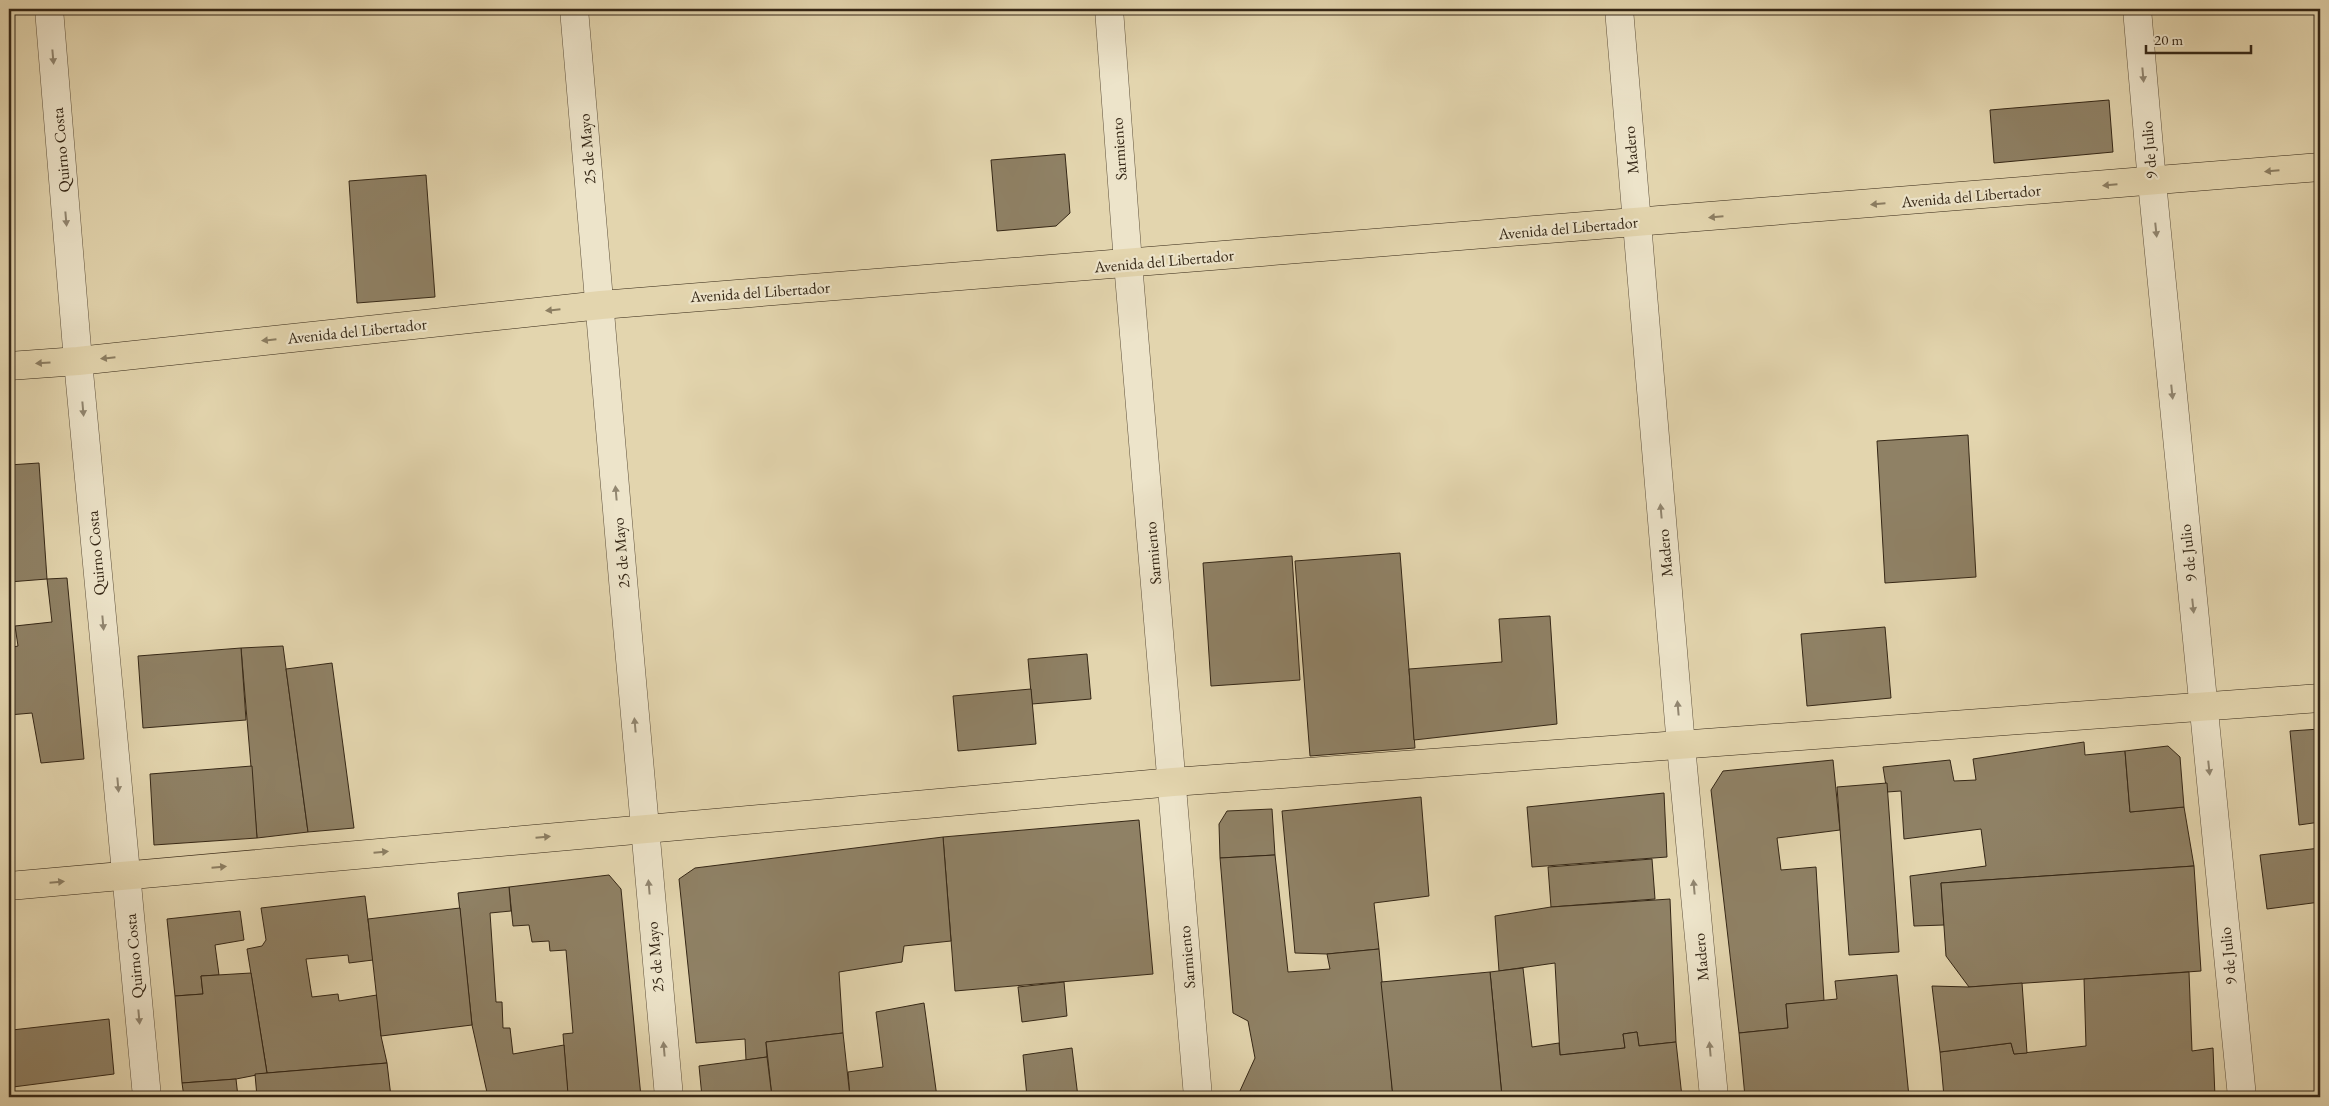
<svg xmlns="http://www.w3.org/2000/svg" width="2329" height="1106" font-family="'EB Garamond',serif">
<rect width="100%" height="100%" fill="#e3d5ae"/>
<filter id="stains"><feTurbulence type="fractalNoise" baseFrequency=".004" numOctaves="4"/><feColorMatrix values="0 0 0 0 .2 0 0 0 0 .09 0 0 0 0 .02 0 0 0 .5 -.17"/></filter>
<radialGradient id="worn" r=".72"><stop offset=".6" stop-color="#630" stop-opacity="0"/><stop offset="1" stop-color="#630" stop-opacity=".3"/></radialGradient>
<g fill="#8f8165" stroke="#352716">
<path d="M2109 100 2113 152 1994 163 1990 110Z"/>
<path d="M1065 154 1070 213 1056 226 997 231 991 160Z"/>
<path d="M426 175 435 297 357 303 349 181Z"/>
<path d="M1968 435 1976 577 1885 583 1877 441Z"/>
<path d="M39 463 47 579 9 582V465Z"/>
<path d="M1400 553 1415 748 1310 756 1295 561Z"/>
<path d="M1292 556 1300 680 1211 686 1203 563Z"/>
<path d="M67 578 84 759 41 763 32 713 9 715V648L18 646 15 626 52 622 47 579Z"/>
<path d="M1550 616 1557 724 1414 740 1409 669 1502 662 1499 619Z"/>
<path d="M1885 627 1891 698 1807 706 1801 634Z"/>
<path d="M283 646 308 832 257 838 241 648Z"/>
<path d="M241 648 246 720 143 728 138 656Z"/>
<path d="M1087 654 1091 699 1032 704 1028 659Z"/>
<path d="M332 663 354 828 308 832 286 669Z"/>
<path d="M1031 689 1036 744 958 751 953 696Z"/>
<path d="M2320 729V822L2299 825 2290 731Z"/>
<path d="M2084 742 2085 755 2125 751 2130 812 2184 807 2194 866 1941 883 1944 925 1914 926 1910 876 1986 866 1981 829 1904 839 1901 791 1887 792 1883 767 1950 760 1954 781 1976 780 1973 759Z"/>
<path d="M2168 746 2180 757 2184 807 2130 812 2125 751Z"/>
<path d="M1833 760 1840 830 1777 838 1781 870 1816 867 1824 1001 1786 1004 1788 1028 1739 1033 1711 790 1723 771Z"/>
<path d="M252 766 257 838 154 845 150 774Z"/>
<path d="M1887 783 1899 952 1849 955 1837 787Z"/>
<path d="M1664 793 1667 857 1532 867 1527 807Z"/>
<path d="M1421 797 1429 896 1374 903 1379 949 1327 954 1295 953 1282 811Z"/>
<path d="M1272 809 1275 855 1220 858 1219 824 1227 811Z"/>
<path d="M1139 820 1153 974 955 991 943 837Z"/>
<path d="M943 837 951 941 904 946 902 962 839 972 843 1033 766 1042 767 1057 746 1060 745 1039 696 1043 679 879 695 868Z"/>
<path d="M2320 848V902L2267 909 2260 855Z"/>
<path d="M1275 855 1288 972 1330 969 1327 954 1379 949 1393 1097H1240L1239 1093 1255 1058 1248 1021 1233 1013 1220 858Z"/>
<path d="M1652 859 1655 899 1551 907 1548 867Z"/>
<path d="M2194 866 2201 971 1969 987 1946 956 1941 883Z"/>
<path d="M609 875 621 889 641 1097H568L563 1034 573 1033 566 950 550 951 549 941 532 942 529 925 513 926 509 887Z"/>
<path d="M509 887 511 911 490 913 496 1002H502L503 1028H510L513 1054 564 1045 568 1094 546 1097H488L472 1025 458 893Z"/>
<path d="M365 896 373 960 349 963 348 955 306 959 312 997 338 994 339 1001 377 995 381 1036 387 1063 267 1073 247 949 262 946 266 940 261 908Z"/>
<path d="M1670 899 1676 1042 1639 1046 1637 1032 1623 1034 1625 1048 1560 1055 1555 963 1499 971 1495 916 1551 907Z"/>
<path d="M460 908 472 1025 381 1036 368 919Z"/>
<path d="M240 911 244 940 215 945 219 975 201 976 203 994 175 996 167 919Z"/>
<path d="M1523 968 1532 1047 1559 1043 1560 1055 1625 1048 1623 1034 1637 1032 1639 1046 1676 1042 1682 1097H1502L1490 972Z"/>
<path d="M1490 972 1502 1097H1393L1381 982Z"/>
<path d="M2189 972 2192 1051 2213 1048 2215 1097H1944L1940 1052 2011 1043 2014 1054 2086 1046 2084 979Z"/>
<path d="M251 973 267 1073 236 1079 182 1083 175 996 203 994 201 976Z"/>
<path d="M1897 975 1909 1097H1745L1739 1033 1788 1028 1786 1004 1837 999 1835 981Z"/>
<path d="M1064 982 1067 1016 1022 1022 1018 987Z"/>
<path d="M2022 983 2027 1053 2014 1054 2011 1043 1940 1052 1932 986 1969 987Z"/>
<path d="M924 1003 937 1097H850L848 1072 883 1067 876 1012Z"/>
<path d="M109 1019 114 1074 13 1087 12 1030Z"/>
<path d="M843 1033 850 1097H772L766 1042Z"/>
<path d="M1072 1048 1078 1097H1027L1023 1055Z"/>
<path d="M767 1057 772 1097H702L699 1066Z"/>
<path d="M387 1063 391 1097H257L255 1074Z"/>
<path d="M236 1079 238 1097H184L182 1083Z"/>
</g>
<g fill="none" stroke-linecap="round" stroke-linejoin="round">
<g stroke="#60523c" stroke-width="29">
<g id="minor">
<path d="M49 9 78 361 147 1097"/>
<path d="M574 9C607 371 634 735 669 1097"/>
<path d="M1109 9 1128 263 1198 1097"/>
<path d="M1619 9 1681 746 1714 1097"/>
<path d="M2137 9 2152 182 2242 1097"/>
</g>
</g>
<g stroke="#352716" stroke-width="29">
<g id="major">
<path d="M9 366 78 361 601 305 2320 167"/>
<path d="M9 886 1173 782 2320 698"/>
</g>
</g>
<use href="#minor" stroke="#ede4ca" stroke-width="28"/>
<use href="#major" stroke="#e3d5ae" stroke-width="28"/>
</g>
<defs><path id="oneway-solid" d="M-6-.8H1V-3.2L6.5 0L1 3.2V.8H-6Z" transform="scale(1.25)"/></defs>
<g fill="#918670">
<use href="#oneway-solid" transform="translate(53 57) rotate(85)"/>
<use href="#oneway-solid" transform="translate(2143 75) rotate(85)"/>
<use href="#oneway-solid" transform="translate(66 219) rotate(85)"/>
<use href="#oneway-solid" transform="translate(2156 230) rotate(84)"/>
<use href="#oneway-solid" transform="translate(2172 392) rotate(84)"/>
<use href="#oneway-solid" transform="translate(83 409) rotate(85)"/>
<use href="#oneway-solid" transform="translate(616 493) rotate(-95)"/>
<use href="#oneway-solid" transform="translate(1661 511) rotate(-95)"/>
<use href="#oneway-solid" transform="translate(2193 606) rotate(84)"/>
<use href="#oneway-solid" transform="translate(103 623) rotate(85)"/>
<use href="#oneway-solid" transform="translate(1678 708) rotate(-95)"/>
<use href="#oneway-solid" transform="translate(635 725) rotate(-95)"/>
<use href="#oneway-solid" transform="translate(2209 768) rotate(84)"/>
<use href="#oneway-solid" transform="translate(118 785) rotate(85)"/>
<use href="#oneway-solid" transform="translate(649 887) rotate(-95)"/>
<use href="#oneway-solid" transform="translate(1694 887) rotate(-95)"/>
<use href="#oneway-solid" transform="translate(139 1017) rotate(85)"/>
<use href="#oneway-solid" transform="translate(664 1049) rotate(-95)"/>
<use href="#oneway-solid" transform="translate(1710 1049) rotate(-95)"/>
</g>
<g fill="#8c7e62">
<use href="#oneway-solid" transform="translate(2272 171) rotate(175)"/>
<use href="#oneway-solid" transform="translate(2110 185) rotate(175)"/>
<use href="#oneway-solid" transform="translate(1878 204) rotate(175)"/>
<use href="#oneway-solid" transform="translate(1716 217) rotate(175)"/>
<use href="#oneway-solid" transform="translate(553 310) rotate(174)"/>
<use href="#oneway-solid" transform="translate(269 340) rotate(174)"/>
<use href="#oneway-solid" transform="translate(108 358) rotate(174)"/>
<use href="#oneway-solid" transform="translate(43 363) rotate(176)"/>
<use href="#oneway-solid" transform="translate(543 837) rotate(-5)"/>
<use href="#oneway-solid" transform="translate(381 852) rotate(-5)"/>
<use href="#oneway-solid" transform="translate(219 867) rotate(-5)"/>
<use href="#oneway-solid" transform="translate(57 882) rotate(-5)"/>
</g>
<g text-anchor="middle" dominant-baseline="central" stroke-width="4.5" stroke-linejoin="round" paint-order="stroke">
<g font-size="16" fill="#352716" stroke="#ede4ca">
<text transform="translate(587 149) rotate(-95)">25 de Mayo</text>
<text transform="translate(1119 149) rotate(-94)">Sarmiento</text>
<text transform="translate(61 150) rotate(-95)">Quirno Costa</text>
<text transform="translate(1631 150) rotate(-95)">Madero</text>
<text transform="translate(2149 150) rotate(-95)">9 de Julio</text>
<text transform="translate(1971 196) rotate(-5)">Avenida del Libertador</text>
<text transform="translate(1568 228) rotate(-5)">Avenida del Libertador</text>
<text transform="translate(1164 261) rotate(-5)">Avenida del Libertador</text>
<text transform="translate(760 292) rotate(-4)">Avenida del Libertador</text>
<text transform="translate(357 331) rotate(-6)">Avenida del Libertador</text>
<text transform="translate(96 553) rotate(-95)">Quirno Costa</text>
<text transform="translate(621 553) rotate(-95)">25 de Mayo</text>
<text transform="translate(1153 553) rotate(-95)">Sarmiento</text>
<text transform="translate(1665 553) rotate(-95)">Madero</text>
<text transform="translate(2188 553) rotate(-96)">9 de Julio</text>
<text transform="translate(134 956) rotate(-95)">Quirno Costa</text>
<text transform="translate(2228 956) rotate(-96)">9 de Julio</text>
<text transform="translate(655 957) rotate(-95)">25 de Mayo</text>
<text transform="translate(1187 957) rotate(-95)">Sarmiento</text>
<text transform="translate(1701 957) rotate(-95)">Madero</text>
</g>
</g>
<rect width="2329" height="1106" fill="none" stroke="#e3d5ae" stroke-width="30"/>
<rect x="10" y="10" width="2309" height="1086" fill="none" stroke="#352716" stroke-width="2.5"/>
<rect x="15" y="15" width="2299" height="1076" fill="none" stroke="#352716"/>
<path d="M2146 45v8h105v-8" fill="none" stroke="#352716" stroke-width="2.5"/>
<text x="2154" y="45" font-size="15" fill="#352716" stroke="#ede4ca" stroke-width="4" paint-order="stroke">20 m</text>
<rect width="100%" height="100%" filter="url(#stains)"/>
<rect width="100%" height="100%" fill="url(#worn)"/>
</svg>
